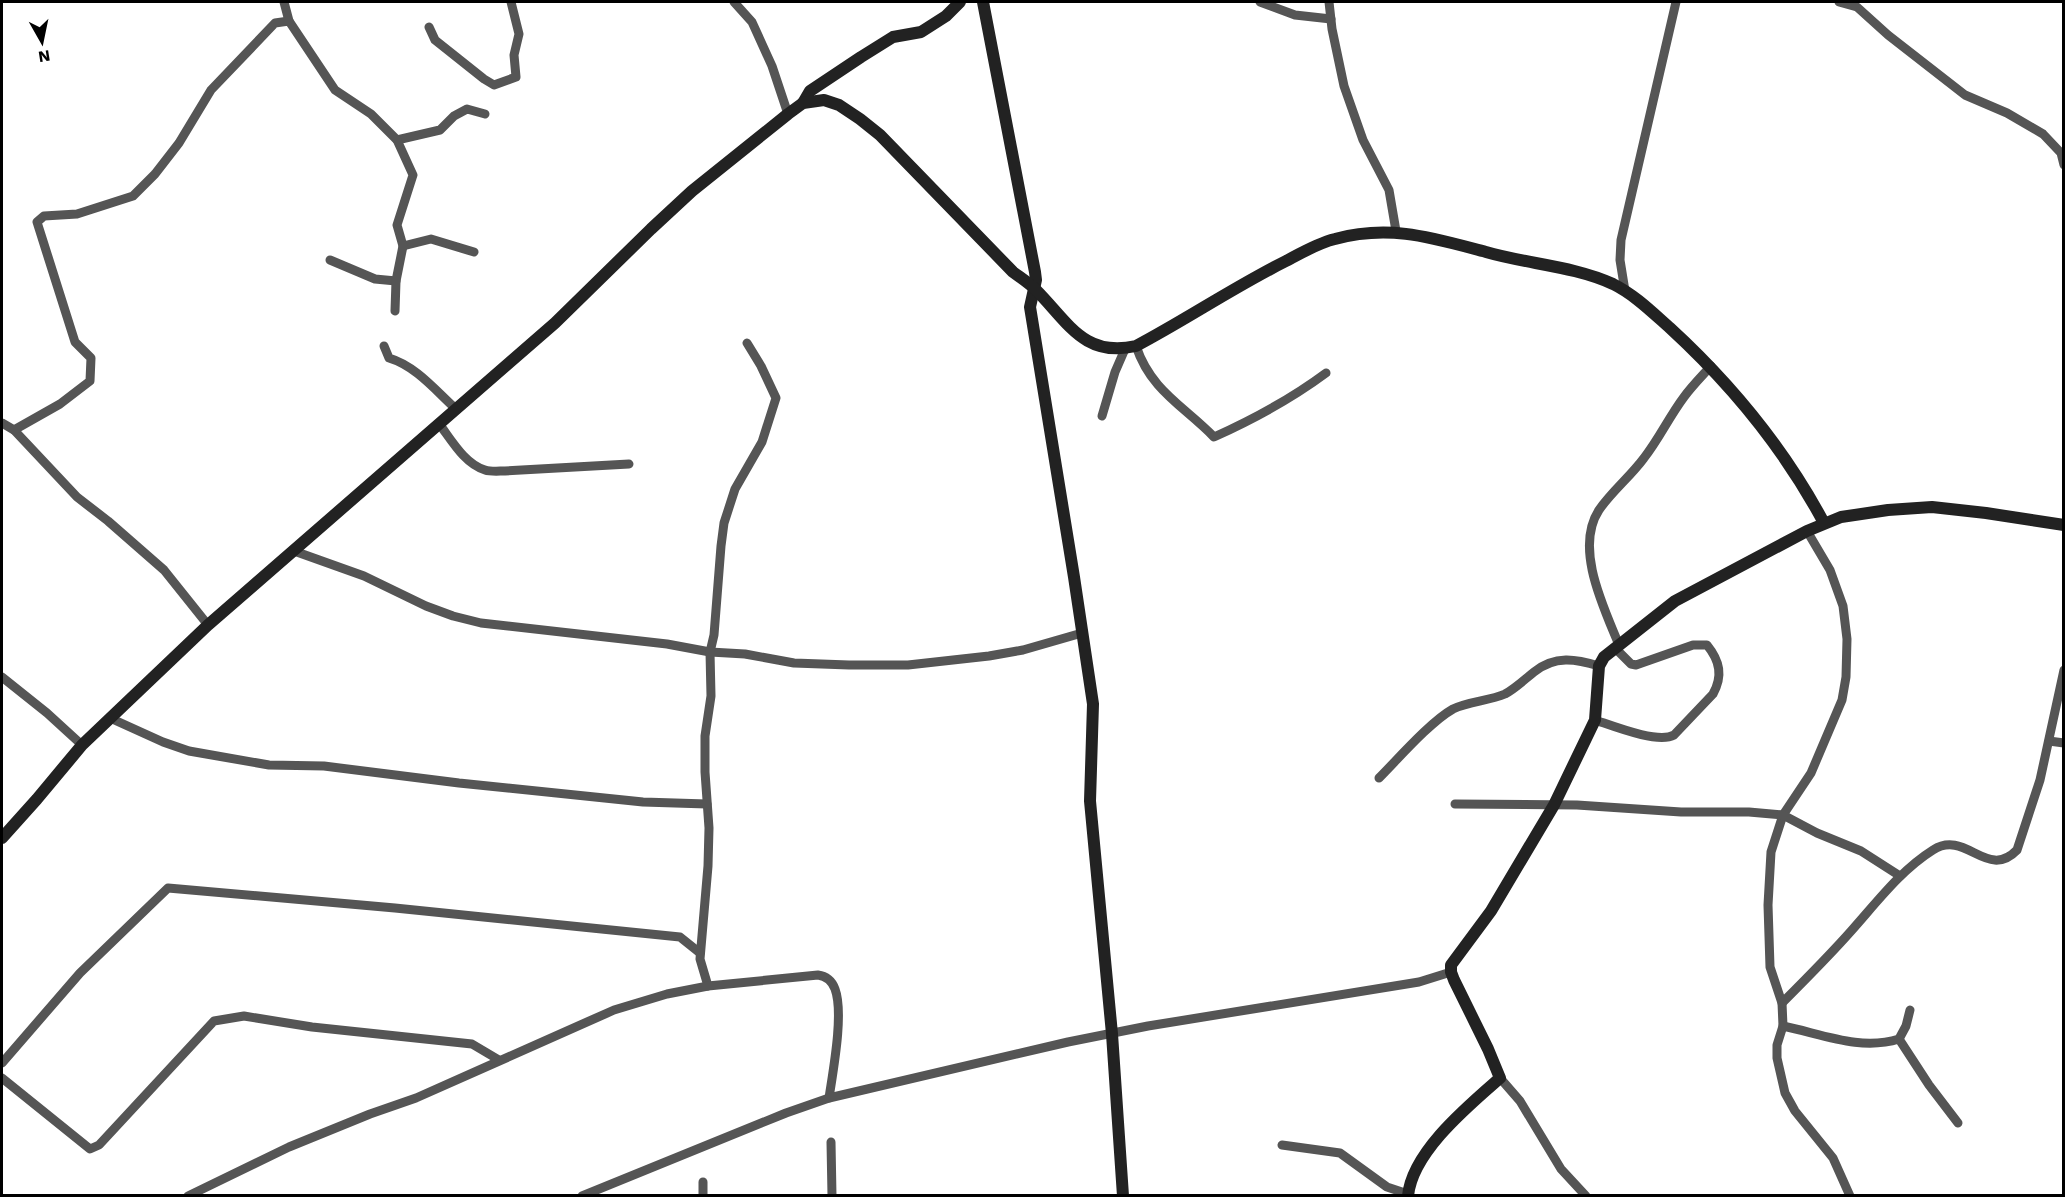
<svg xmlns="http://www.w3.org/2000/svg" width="2065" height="1197" font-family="'Work Sans',sans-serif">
<rect width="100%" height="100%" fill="#fff"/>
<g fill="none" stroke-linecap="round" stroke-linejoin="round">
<g stroke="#555" stroke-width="9">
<path d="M284 2 289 21"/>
<path d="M734 2 752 22 772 66 788 114"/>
<path d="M1260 2 1295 15 1331 19"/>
<path d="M1329 2 1332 29 1344 86 1363 140 1389 190 1396 231"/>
<path d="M1839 2 1857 7 1888 35 1965 95 2007 113 2043 134 2061 153 2064 165"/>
<path d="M429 27 435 40 484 79 494 85 516 77 514 55 519 34 511 2"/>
<path d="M397 140 440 130 454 116 467 109 485 114"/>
<path d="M403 246 431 239 474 252"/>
<path d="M330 260 375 279 396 281"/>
<path d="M1625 291 1620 260 1621 240 1676 2"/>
<path d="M384 346 389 358C416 366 436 391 456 409"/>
<path d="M1136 346C1151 391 1184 406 1214 437 1254 419 1291 399 1326 373"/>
<path d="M1102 416 1115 372 1125 349"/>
<path d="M2 423 14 430 77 497 108 521 164 570 208 625"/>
<path d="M440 425C452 441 465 464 485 470 491 472 499 471 505 471L629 464"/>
<path d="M14 430 60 404 90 381 91 358 75 342 37 222 44 216 77 214 133 196 155 174 179 143 211 90 275 23 289 21 335 90 371 114 397 140 413 175 397 225 403 246 396 281 395 311"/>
<path d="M1807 531 1830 570 1843 606 1847 639 1846 677 1842 700 1811 773 1783 815 1771 852 1768 905 1770 967 1782 1003 1783 1026 1777 1045V1058L1785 1093 1795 1111 1833 1158 1850 1196"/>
<path d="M294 551 364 576 426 606 453 616 481 623 667 644 710 652 745 654 794 663 849 665H908L989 656 1023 650 1082 633"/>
<path d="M1619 645C1604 608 1574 548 1599 510 1612 491 1630 477 1644 458 1659 439 1669 417 1684 397 1692 386 1702 376 1711 366"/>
<path d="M2 677 47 713 82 745"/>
<path d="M110 718 163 742 189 751 269 765 324 766 459 783 643 802 707 804"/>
<path d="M1595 720C1613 726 1658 744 1674 735L1713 694C1723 676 1720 661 1707 645H1693L1636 665 1631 664 1615 648"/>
<path d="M2049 741 2064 743"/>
<path d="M1379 778C1398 759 1430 722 1453 709 1469 701 1489 701 1505 694 1516 688 1525 679 1534 672 1555 655 1576 659 1599 666"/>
<path d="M1455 804 1577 805 1681 812H1749L1783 815 1817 833 1861 851 1900 876"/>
<path d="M708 986 700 959 708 866 709 828 705 772V736L711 696 710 652 714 635 721 546 724 523 735 489 762 442 776 398 761 366 747 343"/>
<path d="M1782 1003C1806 979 1830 955 1852 930 1877 902 1901 870 1933 850 1966 829 1987 881 2017 850L2040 780 2064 670"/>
<path d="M1783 1026C1822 1034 1860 1051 1899 1039L1906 1026 1910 1010"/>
<path d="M1899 1039 1929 1085 1958 1123"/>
<path d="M2 1063 80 973 168 888 395 908 680 937 700 953"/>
<path d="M2 1078 90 1149 99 1145 214 1021 244 1016 312 1027 472 1044 499 1060"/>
<path d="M1500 1078 1520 1101 1561 1169 1586 1196"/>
<path d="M831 1142 832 1196"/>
<path d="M1282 1145 1340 1153 1387 1187 1408 1194"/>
<path d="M703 1182V1196"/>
<path d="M188 1196 289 1147 370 1114 416 1098 614 1010 667 994 708 986 818 975C826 976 832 981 835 989 844 1013 833 1071 829 1098"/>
<path d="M582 1196 786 1113 829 1098 1068 1042 1148 1026 1419 982 1451 972"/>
</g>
<g stroke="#222" stroke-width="12">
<path d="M983 2 1035 272 1036 280 1030 307 1074 577 1093 704 1090 801 1112 1034 1123 1196"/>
<path d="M803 103 810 91 861 57 893 37 921 32 946 16 960 2"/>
<path d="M2 838 37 799 82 745 208 625 555 323 651 229 692 191 788 114 803 103 824 100 839 105 860 119 880 135 1013 272C1021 278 1029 283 1036 290 1068 322 1084 358 1136 346 1187 319 1234 287 1286 261 1301 253 1318 243 1335 239 1390 224 1433 238 1486 252 1527 264 1574 266 1613 284 1635 295 1652 312 1670 328 1731 384 1785 450 1824 523"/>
<path d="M1408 1196C1412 1152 1468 1106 1500 1078L1488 1049 1454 980 1451 972V965L1491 911 1554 805 1595 720 1599 666 1604 657 1675 601 1807 531 1841 517 1888 510 1932 507 1986 513 2064 525"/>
</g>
</g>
<rect width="2065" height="1197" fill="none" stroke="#000000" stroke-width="6"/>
<g transform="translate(42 42) rotate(171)" stroke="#ffffff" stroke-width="4.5" paint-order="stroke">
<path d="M0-4.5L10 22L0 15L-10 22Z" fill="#000000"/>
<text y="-9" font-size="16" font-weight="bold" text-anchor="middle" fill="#000000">N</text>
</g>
</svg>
